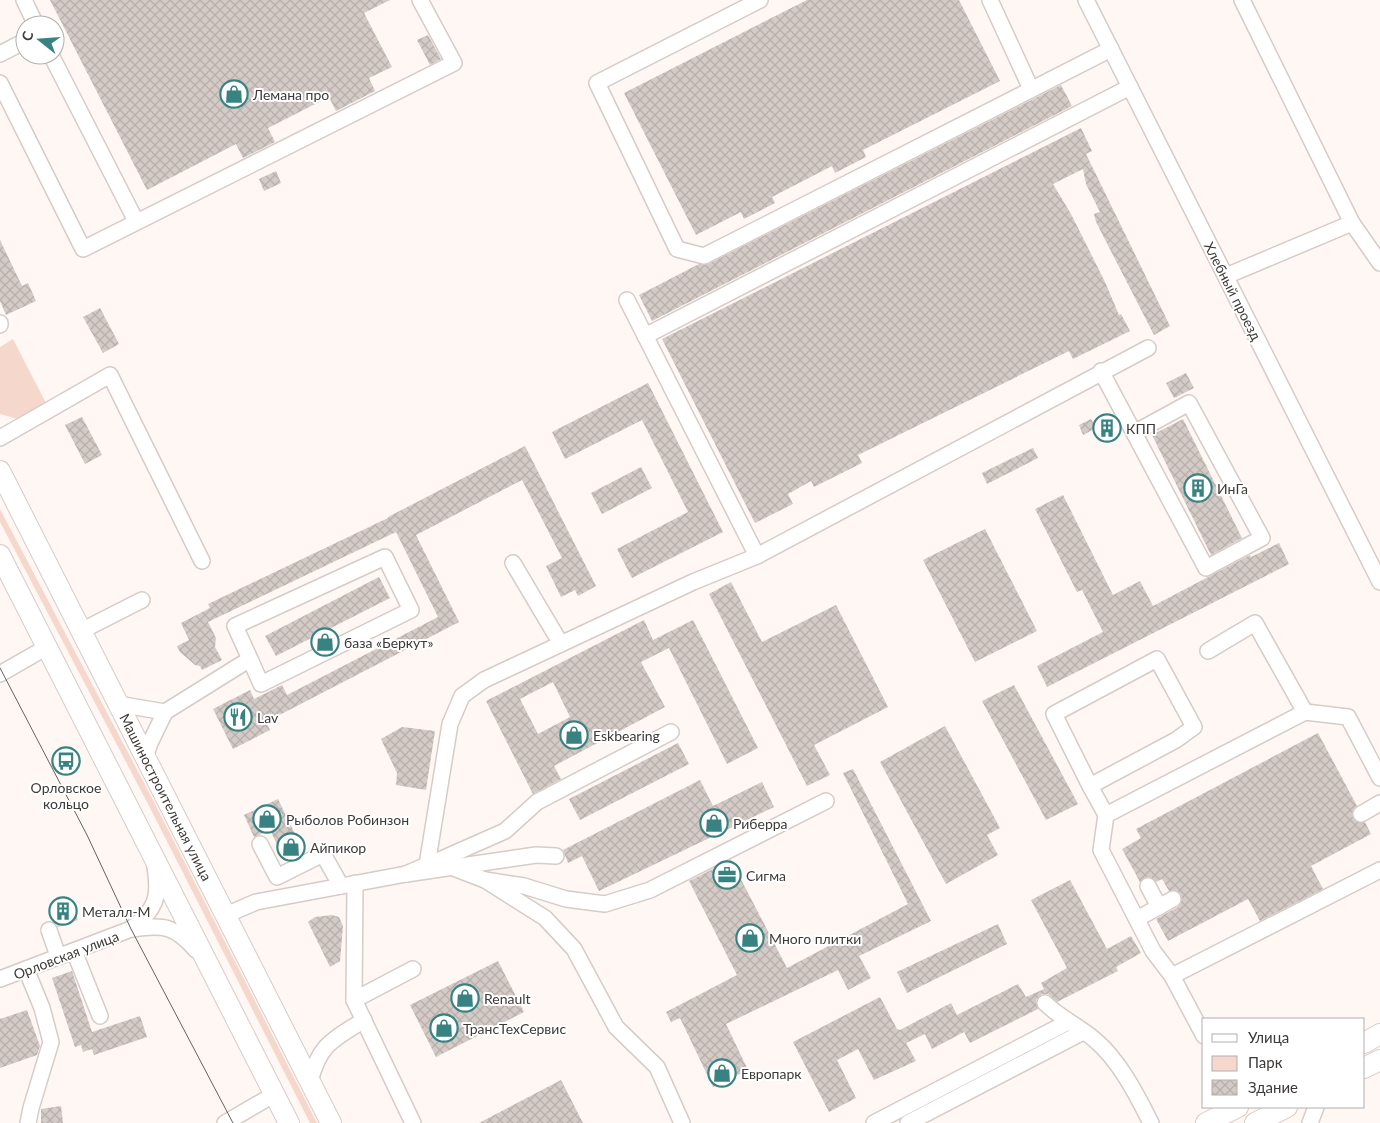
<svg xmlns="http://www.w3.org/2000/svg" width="1380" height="1123" font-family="Lato,sans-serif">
<defs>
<pattern id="building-cross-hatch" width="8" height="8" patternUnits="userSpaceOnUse" patternTransform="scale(1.25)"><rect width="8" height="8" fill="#d4cbc7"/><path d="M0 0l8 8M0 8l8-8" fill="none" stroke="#b7afac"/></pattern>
</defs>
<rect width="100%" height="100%" fill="#fef7f4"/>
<g fill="#f5d8cb">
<path d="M13 339 48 407 21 420 0 414V347Z"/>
<path d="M0 509 153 800 317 1123H310L148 804 0 522Z"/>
</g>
<g fill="url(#building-cross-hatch)" fill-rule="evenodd">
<path d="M50 0H390L364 13 392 67 369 78 375 91 336 111 329 97 268 128 275 142 243 158 236 144 147 190Z"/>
<path d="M807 0H959L1000 81 863 150 866 157 835 173 832 166 772 197 775 203 744 219 741 212 696 235 624 93Z"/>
<path d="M428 35 441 59 430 65 417 40Z"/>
<path d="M1061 85 1072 106 652 321 639 295 699 264H708Z"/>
<path d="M1081 128 1092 151 1086 154 1170 326 1154 335 1096 222 1094 214 1100 212 1086 184 1083 169 1053 184 1071 214 1105 282 1119 315 1121 314 1130 331 1073 359 1069 351 858 455 862 463 814 487 811 481 788 494 793 504 755 523 662 339Z"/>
<path d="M276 171 281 183 264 191 259 179Z"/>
<path d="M0 240 22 286 28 283 36 301 6 315 0 301Z"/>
<path d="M100 308 119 344 103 353 83 317Z"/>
<path d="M1186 373 1194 388 1174 398 1166 383Z"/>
<path d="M648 383 723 532 632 578 617 549 688 512 642 420 565 459 552 432Z"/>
<path d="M1110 416 1119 431 1104 439 1095 424Z"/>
<path d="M82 417 102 455 85 464 65 425Z"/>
<path d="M1091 419 1096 428 1083 435 1079 425Z"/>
<path d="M1183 419 1242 538 1211 555 1152 435Z"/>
<path d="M525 446 596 586 578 596 575 590 561 597 546 566 562 558 522 480 416 535 459 622 266 722 270 730 233 749 213 709 250 690 254 699 282 685 287 695 438 617 396 532 208 622 216 638 215 647 222 660 202 670 200 666 195 665 180 652 177 646 189 640 181 623 210 608 208 604 388 518V517Z"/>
<path d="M1033 448 1038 458 987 484 982 473Z"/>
<path d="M641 467 652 488 602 514 591 493Z"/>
<path d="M1063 495 1113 595 1140 581 1153 606 1250 555 1251 557 1279 543 1289 564 1047 687 1037 666 1103 632 1082 590 1077 592 1035 509Z"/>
<path d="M985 529 1037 631 975 662 923 560Z"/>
<path d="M379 577 390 598 276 656 265 636Z"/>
<path d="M731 582 762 642 836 605 888 707 814 745 830 775 807 786 709 594Z"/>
<path d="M644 620 653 640 693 620 758 748 727 764 669 648 641 662 665 707 554 766 561 779 533 794 486 701ZM553 682 570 717 538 734 520 699Z"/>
<path d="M1014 685 1078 804 1046 820 982 701Z"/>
<path d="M945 726 1000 828 987 835 998 855 946 884 880 762Z"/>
<path d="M402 727 435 731 426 790 396 785 397 773 381 739Z"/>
<path d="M1318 733 1357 806 1353 810V818L1357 822H1365L1371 834 1311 866 1323 889 1260 921 1248 899 1168 941 1156 919 1178 907 1181 903V895L1177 891H1169L1162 879 1156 882 1148 877 1140 882 1122 849 1141 838 1136 829Z"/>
<path d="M678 743 689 764 580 820 569 799Z"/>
<path d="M853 769 931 921 859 956 871 978 848 990 838 970 726 1024 748 1070 713 1087 680 1018 671 1022 666 1012 737 975 689 881 731 860 787 968 908 904 843 773Z"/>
<path d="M700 780 713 806 762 782 774 807 599 891 582 856 568 863 563 850Z"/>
<path d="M278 799 304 852 285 861 270 830 254 837 244 815Z"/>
<path d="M1070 880 1107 949 1131 936 1141 953 1116 967 1118 971 1057 1002 1048 994H1042L1036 1000 1038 1009 970 1043 964 1032 932 1049 925 1034 906 1043 916 1061 874 1080 858 1049 837 1060 856 1098 829 1112 793 1042 880 997 897 1029 900 1030 951 1003 957 1015 1018 984 1026 997 1044 989 1041 983 1067 968 1031 900Z"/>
<path d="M63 897 67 909 73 907 78 920 58 927 52 914 54 900Z"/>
<path d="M332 915 339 917 343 926 340 961 330 967 308 922 315 917Z"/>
<path d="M998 924 1007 944 907 993 897 972Z"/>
<path d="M498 961 524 1012 436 1057 410 1005Z"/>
<path d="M72 971 92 1032 140 1016 147 1037 94 1055 92 1049 83 1052 81 1045 75 1047 52 978Z"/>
<path d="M27 1010 40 1046 37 1055 0 1068V1019Z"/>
<path d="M561 1080 583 1123H479Z"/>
<path d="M61 1106 63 1123H41V1109Z"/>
</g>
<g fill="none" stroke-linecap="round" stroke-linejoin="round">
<g stroke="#d5ccc8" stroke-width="18">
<g id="minor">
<path d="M24 0 36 25"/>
<path d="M760 0 597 83 677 249 704 256 1111 49"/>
<path d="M990 0 1031 89"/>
<path d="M1086 0 1380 582"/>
<path d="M1242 0 1352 223 1380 263"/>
<path d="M0 54 25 41"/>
<path d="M51 55 136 221"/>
<path d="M0 83 83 249 454 63 420 0"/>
<path d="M1226 276 1352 223"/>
<path d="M627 300 757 556"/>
<path d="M0 323V325"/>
<path d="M645 336 1130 87"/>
<path d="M1101 371 1206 568 1262 538 1189 403 1134 433"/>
<path d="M0 438 110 375 202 561"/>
<path d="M513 563 561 644"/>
<path d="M81 631 142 600"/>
<path d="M1208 651 1255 623 1305 712"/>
<path d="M0 674 47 647"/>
<path d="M118 704 165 712"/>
<path d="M145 758 150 743 165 712 250 659 235 626 385 557 411 610 261 684 250 659"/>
<path d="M1090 786 1176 740 1194 727 1157 659 1054 714 1090 786 1106 815"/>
<path d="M1361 814 1380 803"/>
<path d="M260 844 277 877 323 854 341 886"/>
<path d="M428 865 505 831 537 802 671 732"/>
<path d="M451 867 485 880 545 918 574 949 616 1027 657 1067 682 1123"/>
<path d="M406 874 427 865 450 724 462 696 484 680 693 582 757 556 1148 348"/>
<path d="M485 880 524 886 566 899 605 904 650 890 826 801"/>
<path d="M355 883 354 1000 413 1123"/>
<path d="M1148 886 1159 907"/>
<path d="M226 915 256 902 406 874 536 855 556 856"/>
<path d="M1137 919 1173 899"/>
<path d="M133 929C163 924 175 926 196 950"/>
<path d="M49 930 58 956"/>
<path d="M74 951 100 1016"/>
<path d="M26 969 42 1008 51 1042 31 1108 28 1123"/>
<path d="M1172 976 1153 951 1101 850 1106 815 1305 712 1348 717 1380 778"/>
<path d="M0 979 131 929C156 910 160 897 155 867"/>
<path d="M354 1000 413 969"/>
<path d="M1045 1003C1060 1018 1079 1026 1095 1040 1119 1060 1137 1095 1151 1123"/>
<path d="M1204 1036 1172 976 1380 870"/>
<path d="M310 1082C319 1044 333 1040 364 1020"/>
<path d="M225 1123 275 1094"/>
<path d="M874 1123 1068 1022"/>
<path d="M908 1123 1083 1032"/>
<path d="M1310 1123 1316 1107"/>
</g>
</g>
<g stroke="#d5ccc8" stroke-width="22">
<g id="major">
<path d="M0 471 331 1123"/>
<path d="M0 555 289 1123"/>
<path d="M1364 1043 1380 1034"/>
<path d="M1364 1068 1380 1060"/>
<path d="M1206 1123 1238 1107"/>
<path d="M1255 1123 1287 1107"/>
</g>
</g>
<use href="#minor" stroke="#fff" stroke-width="15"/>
<use href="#major" stroke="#fff" stroke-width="20"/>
<path stroke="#666260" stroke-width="1" d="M0 668 87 835 131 929 233 1123"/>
</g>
<defs>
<g id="shop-ring" transform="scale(1.4375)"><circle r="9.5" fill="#fff" stroke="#398282" stroke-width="1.5"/><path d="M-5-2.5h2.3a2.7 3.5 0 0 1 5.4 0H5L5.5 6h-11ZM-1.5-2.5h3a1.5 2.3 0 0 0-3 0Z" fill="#398282"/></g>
<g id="building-ring" transform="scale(1.4375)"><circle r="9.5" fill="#fff" stroke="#398282" stroke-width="1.5"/><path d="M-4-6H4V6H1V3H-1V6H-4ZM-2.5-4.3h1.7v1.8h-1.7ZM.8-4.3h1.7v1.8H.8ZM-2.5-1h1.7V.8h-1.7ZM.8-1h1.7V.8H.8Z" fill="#398282"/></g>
<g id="restaurant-ring" transform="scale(1.4375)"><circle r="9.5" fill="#fff" stroke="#398282" stroke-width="1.5"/><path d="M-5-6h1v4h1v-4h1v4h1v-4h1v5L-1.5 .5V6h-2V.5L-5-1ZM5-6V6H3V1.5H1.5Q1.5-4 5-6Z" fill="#398282"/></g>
<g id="bus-ring" transform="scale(1.4375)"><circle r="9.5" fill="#fff" stroke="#398282" stroke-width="1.5"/><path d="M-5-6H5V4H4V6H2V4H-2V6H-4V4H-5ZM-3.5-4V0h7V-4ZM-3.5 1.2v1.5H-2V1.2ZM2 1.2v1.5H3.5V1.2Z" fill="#398282"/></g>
<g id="office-ring" transform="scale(1.4375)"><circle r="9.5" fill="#fff" stroke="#398282" stroke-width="1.5"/><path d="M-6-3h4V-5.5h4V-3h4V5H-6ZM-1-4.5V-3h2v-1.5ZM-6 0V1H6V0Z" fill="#398282"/></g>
</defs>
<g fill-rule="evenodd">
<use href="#shop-ring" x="234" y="94"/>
<use href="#building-ring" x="1107" y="428"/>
<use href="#building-ring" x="1198" y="488"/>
<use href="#shop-ring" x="325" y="642"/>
<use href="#restaurant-ring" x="238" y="717"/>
<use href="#shop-ring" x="574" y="735"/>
<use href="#bus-ring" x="66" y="761"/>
<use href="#shop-ring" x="267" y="819"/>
<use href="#shop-ring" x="714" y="823"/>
<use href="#shop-ring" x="291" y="847"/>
<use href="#office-ring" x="727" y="875"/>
<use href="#building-ring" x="63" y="911"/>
<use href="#shop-ring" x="750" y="938"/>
<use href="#shop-ring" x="465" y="998"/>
<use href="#shop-ring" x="444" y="1028"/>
<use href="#shop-ring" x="722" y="1073"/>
</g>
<g text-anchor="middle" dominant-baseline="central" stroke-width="4" stroke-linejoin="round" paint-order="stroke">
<g font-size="14" fill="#3d3a38" stroke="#fff" text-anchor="start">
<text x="253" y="94">Лемана про</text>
<text x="1126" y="428">КПП</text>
<text x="1217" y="488">ИнГа</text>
<text x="344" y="642">база «Беркут»</text>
<text x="257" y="717">Lav</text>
<text x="593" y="735">Eskbearing</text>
<text x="66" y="787" text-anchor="middle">Орловское<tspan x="66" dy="16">кольцо</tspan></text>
<text x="286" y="819">Рыболов Робинзон</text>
<text x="733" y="823">Риберра</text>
<text x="310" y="847">Айпикор</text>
<text x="746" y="875">Сигма</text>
<text x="82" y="911">Металл-М</text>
<text x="769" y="938">Много плитки</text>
<text x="484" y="998">Renault</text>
<text x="463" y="1028">ТрансТехСервис</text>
<text x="741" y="1073">Европарк</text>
</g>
<g font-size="14" fill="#3d3a38" stroke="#fff">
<text transform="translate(1233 291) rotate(63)">Хлебный проезд</text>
<text transform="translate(166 797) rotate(63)">Машиностроительная улица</text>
<text transform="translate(66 955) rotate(-21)">Орловская улица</text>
</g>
</g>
<rect x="1202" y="1018" width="162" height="90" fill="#ffffff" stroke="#b1b0af"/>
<rect x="1212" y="1034" width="25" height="8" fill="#ffffff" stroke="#b1b0af"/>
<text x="1248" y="1043" font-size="15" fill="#3d3a38">Улица</text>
<rect x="1212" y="1056" width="25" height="15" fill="#f5d8cb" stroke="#b1b0af"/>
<text x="1248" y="1068" font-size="15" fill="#3d3a38">Парк</text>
<rect x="1212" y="1080" width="25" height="15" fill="url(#building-cross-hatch)" stroke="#b1b0af"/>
<text x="1248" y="1093" font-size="15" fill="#3d3a38">Здание</text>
<g transform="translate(40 40) rotate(287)"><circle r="24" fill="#ffffff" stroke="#b1b0af"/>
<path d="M0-4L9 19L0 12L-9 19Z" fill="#398282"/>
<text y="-8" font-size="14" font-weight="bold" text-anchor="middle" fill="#3d3a38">С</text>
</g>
</svg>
